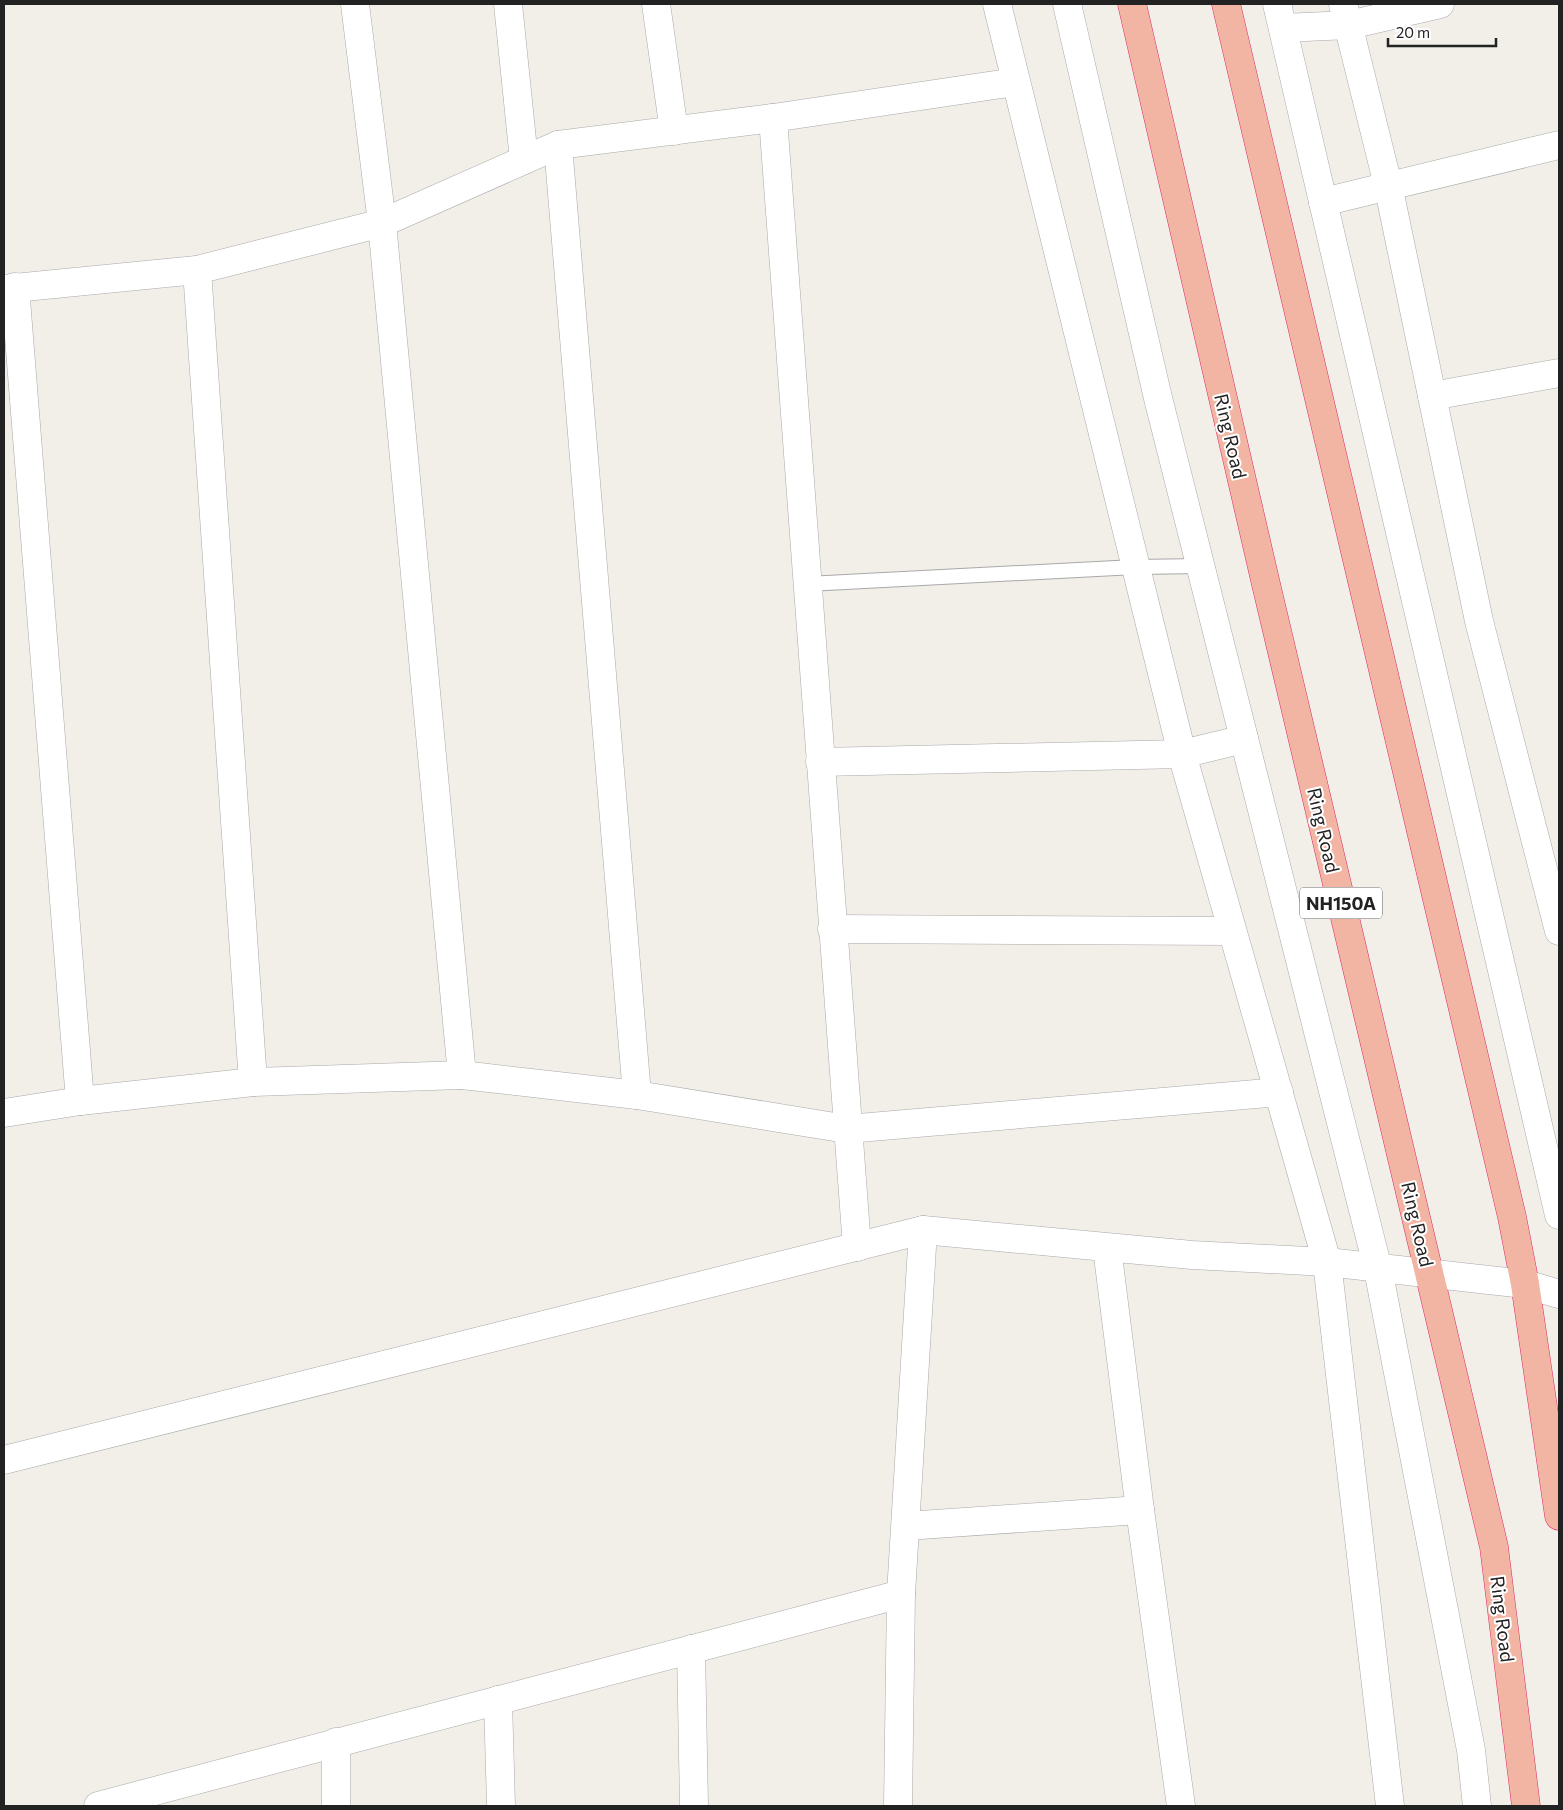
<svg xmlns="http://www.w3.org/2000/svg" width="1563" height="1810" font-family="Commissioner,sans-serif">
<rect width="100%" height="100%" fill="#f2efe9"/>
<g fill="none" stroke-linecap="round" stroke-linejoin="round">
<g stroke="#a9a9a9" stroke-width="16">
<path id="service" d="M807 584 1135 567 1201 566"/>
</g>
<g stroke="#a9a9a9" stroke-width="29">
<g id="minor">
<path d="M508 4 524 160"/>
<path d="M656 4 674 131"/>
<path d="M997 4 1182 754 1327 1262 1390 1806"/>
<path d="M1343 4 1388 185 1479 621 1559 931"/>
<path d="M1283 28 1349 25 1440 4"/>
<path d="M1015 82 773 118 558 145 382 223 462 1075 637 1095 847 1129 1279 1092"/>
<path d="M773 118 857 1247"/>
<path d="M558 145 637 1095"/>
<path d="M1323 202 1559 145"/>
<path d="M197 270 253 1082"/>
<path d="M15 287 80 1101"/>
<path d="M4 289 197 270 382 223 355 4"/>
<path d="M1432 396 1559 373"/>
<path d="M820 762 1182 754 1244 739"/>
<path d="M832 929 1232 931"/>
<path d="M4 1113 80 1101 253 1082 462 1075"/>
<path d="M1107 1248 1140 1510 1181 1806"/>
<path d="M4 1460 923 1230 1192 1255 1327 1262 1525 1284 1559 1294"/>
<path d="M906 1526 1140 1510"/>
<path d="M691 1649 694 1806"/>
<path d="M498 1700 501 1806"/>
<path d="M98 1806 901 1594"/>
<path d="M336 1806V1742"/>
<path d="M898 1806 901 1594 923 1230"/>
</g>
</g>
<g stroke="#a9a9a9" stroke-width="29">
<g id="tertiary">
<path d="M1067 4 1158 398 1378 1269 1471 1750 1477 1806"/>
<path d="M1277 4 1559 1215"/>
</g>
</g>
<g stroke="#dc2a67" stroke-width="29">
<g id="trunk">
<path d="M1132 4 1265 580 1494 1547 1526 1806"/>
<path d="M1226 4 1512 1217 1525 1284 1559 1516"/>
</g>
</g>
<use href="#service" stroke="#fff" stroke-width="14"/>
<use href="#minor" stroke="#fff" stroke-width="28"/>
<use href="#tertiary" stroke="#fff" stroke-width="28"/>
<use href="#trunk" stroke="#f2b4a3" stroke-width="28"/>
</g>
<g text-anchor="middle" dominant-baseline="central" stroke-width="4" stroke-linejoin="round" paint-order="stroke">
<rect fill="#fff" stroke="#646464" stroke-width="1" x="1300" y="887.5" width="82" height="31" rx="4"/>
<g font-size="18" font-weight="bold" fill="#222">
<text x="1341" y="903">NH150A</text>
</g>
<g font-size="19" fill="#222" stroke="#fff">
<text transform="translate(1231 436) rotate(77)">Ring Road</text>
<text transform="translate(1324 830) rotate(77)">Ring Road</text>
<text transform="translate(1418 1224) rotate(77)">Ring Road</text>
<text transform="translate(1503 1619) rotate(83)">Ring Road</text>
</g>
</g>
<rect width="1563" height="1810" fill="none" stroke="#222222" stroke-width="10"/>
<path d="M1388 38v8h108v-8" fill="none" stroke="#222222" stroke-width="2.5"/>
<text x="1396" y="38" font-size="15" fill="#222222" stroke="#ffffff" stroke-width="4" paint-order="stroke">20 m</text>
</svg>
